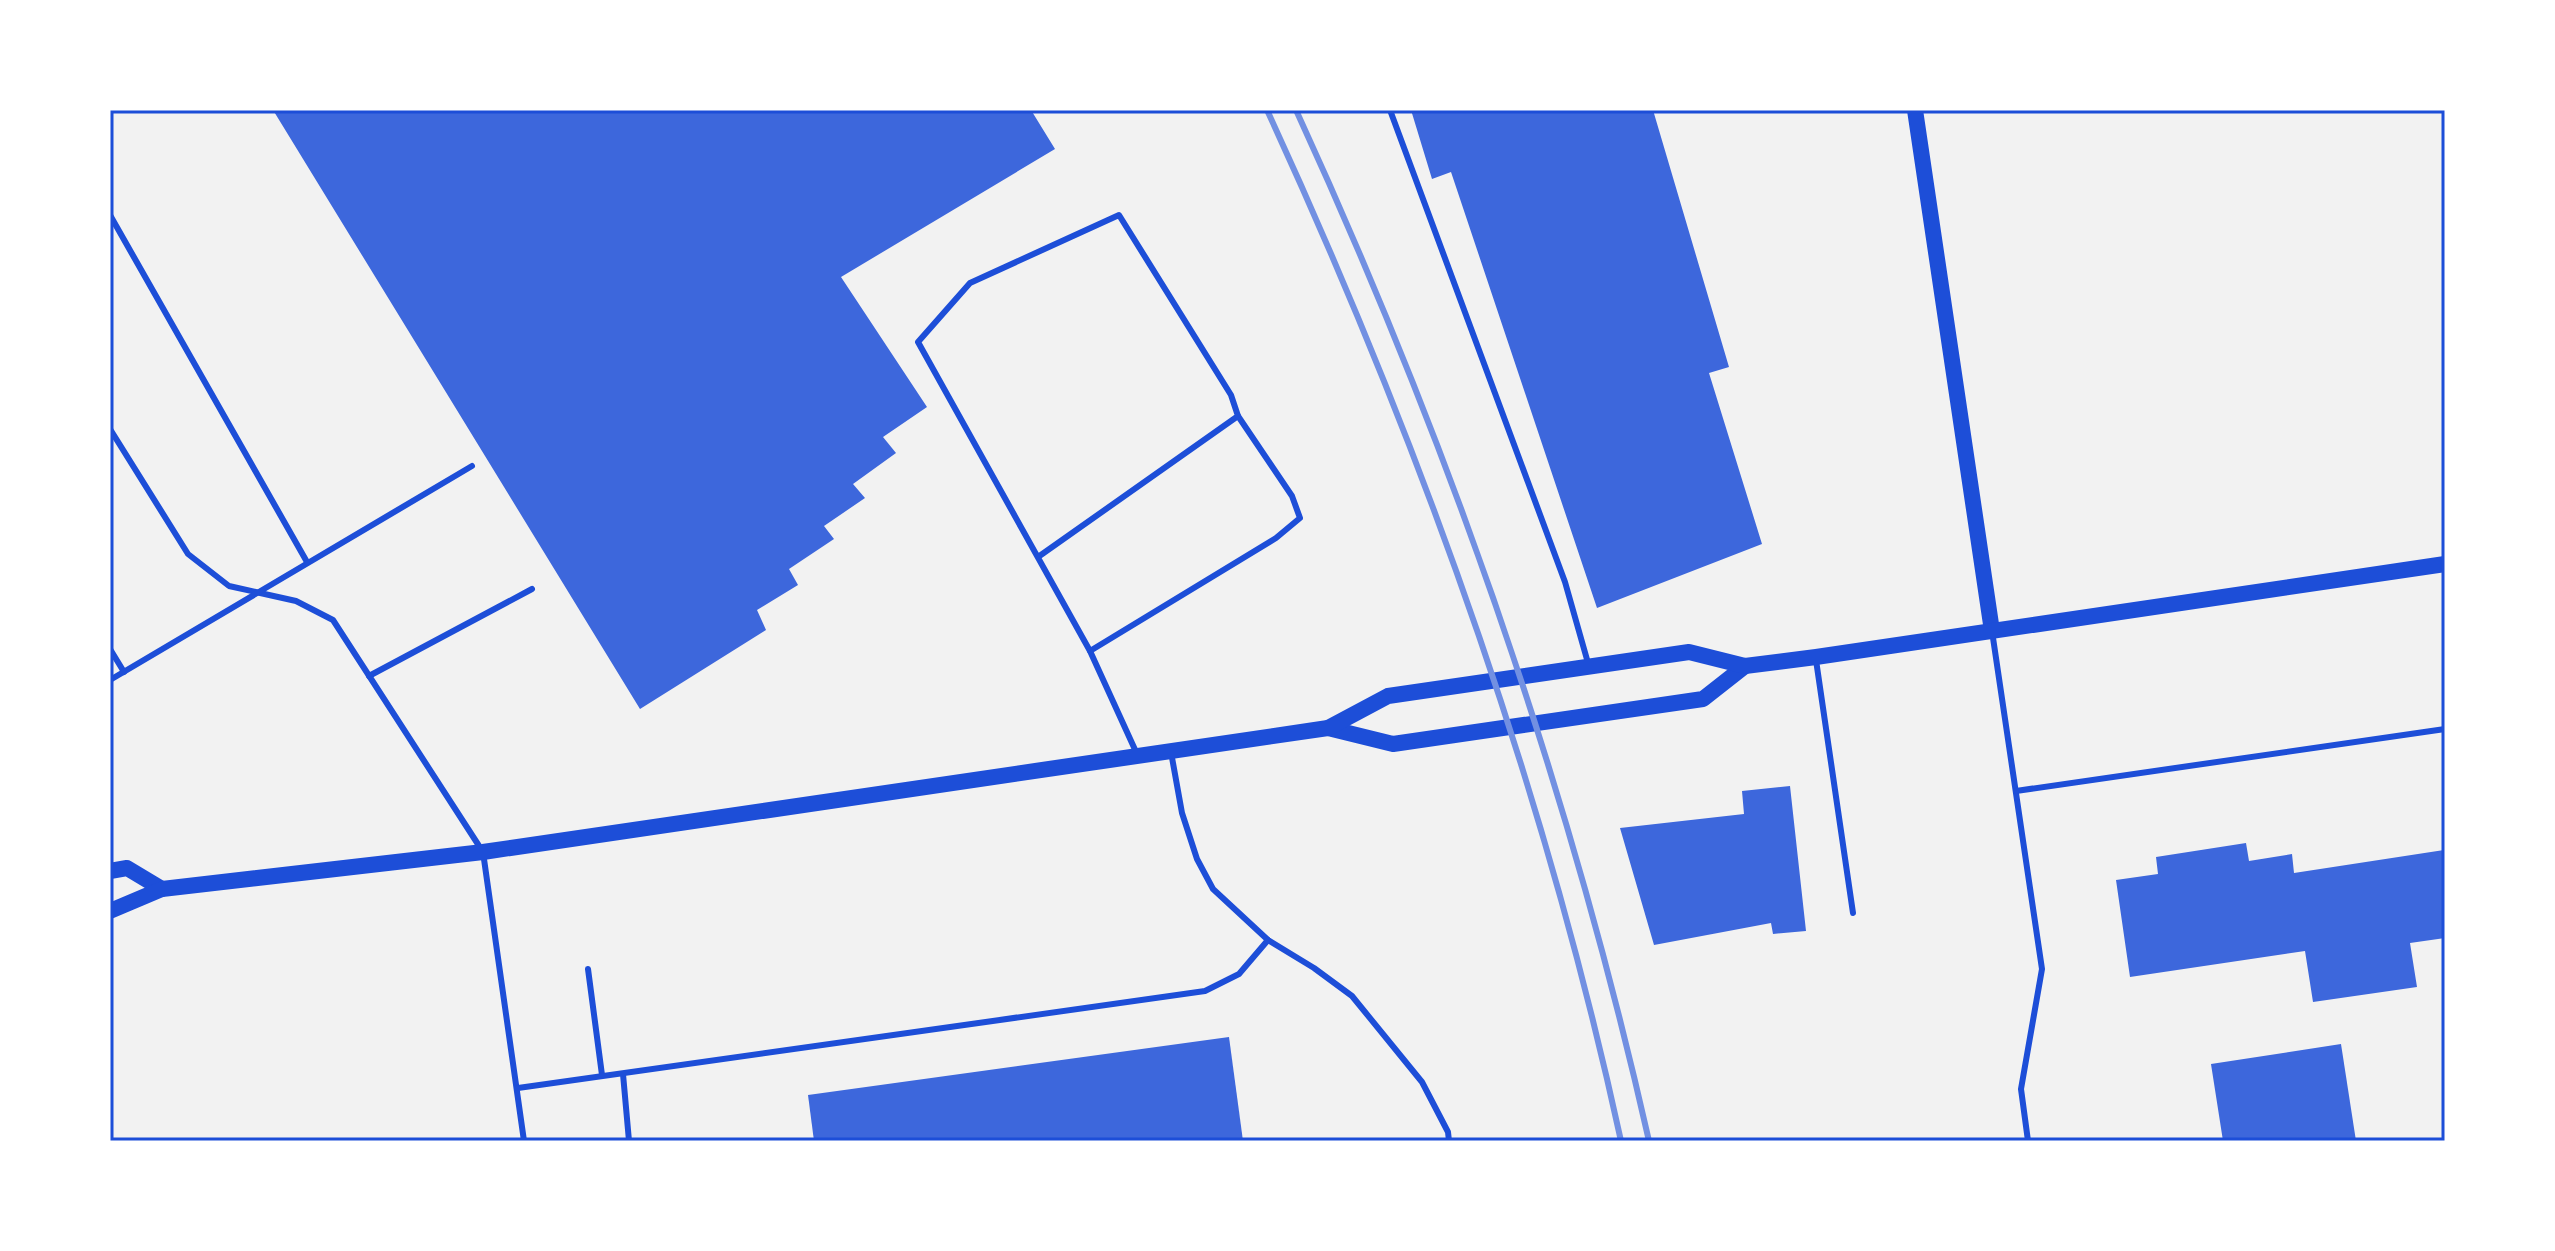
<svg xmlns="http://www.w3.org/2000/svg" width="2555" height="1251" font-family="Jost,sans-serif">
<rect width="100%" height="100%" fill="#f2f2f2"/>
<g fill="#3d67dc">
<path d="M273 110H1031L1055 149 841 277 927 407 883 437 896 453 853 484 865 498 824 526 834 539 789 569 798 585 757 610 766 630 640 709Z"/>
<path d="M1411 110H1653L1729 367 1709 373 1762 544 1597 608 1451 172 1432 179Z"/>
<path d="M1790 786 1806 931 1773 934 1771 923 1654 945 1620 828 1744 814 1742 791Z"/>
<path d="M2246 843 2249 861 2292 854 2294 873 2444 850 2445 938 2410 943 2417 987 2313 1002 2305 951 2130 977 2116 880 2158 874 2156 857Z"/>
<path d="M1229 1037 1243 1141H814L808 1095Z"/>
<path d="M2341 1044 2356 1141H2223L2211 1064Z"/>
</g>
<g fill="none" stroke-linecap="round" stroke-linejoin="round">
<g stroke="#1d4ed8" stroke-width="6">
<path d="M1390 110 1565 582 1588 663"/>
<path d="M110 215 307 562"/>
<path d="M110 429 188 554 229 586 296 601 333 620 483 852 524 1141"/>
<path d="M1038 557 1238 416 1231 395 1119 215 970 283 918 342 1090 651 1137 754"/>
<path d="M1992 631 2042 969 2021 1089 2028 1141"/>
<path d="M110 649 124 672"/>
<path d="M1090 651 1276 538 1300 518 1292 496 1238 416"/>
<path d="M1816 660 1853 913"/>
<path d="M369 676 532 589"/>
<path d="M110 680 472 466"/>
<path d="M1171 752 1182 813 1197 859 1213 889 1268 940 1314 968 1352 996 1422 1082 1448 1132 1449 1141"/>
<path d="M2016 791 2445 729"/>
<path d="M588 969 602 1075"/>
<path d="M623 1074 629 1141"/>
<path d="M518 1088 1205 991 1239 974 1268 940"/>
</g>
<g stroke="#1d4ed8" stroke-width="16">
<path d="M1915 110 1992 631"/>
<path d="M1328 728 1393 744 1703 699 1745 666"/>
<path d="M110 871 127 868 162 889"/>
<path d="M110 911 162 889 483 852 1328 728 1388 696 1689 652 1745 666 1816 657 2445 564"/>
</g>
<g stroke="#7290e2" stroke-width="6">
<path d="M1267 110C1419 440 1544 786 1621 1141"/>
<path d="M1296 110C1448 441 1569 786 1649 1141"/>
</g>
</g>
<rect width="2555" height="1251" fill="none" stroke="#ffffff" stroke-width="224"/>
<rect x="112" y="112" width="2331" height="1027" fill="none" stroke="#1d4ed8" stroke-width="3"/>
</svg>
